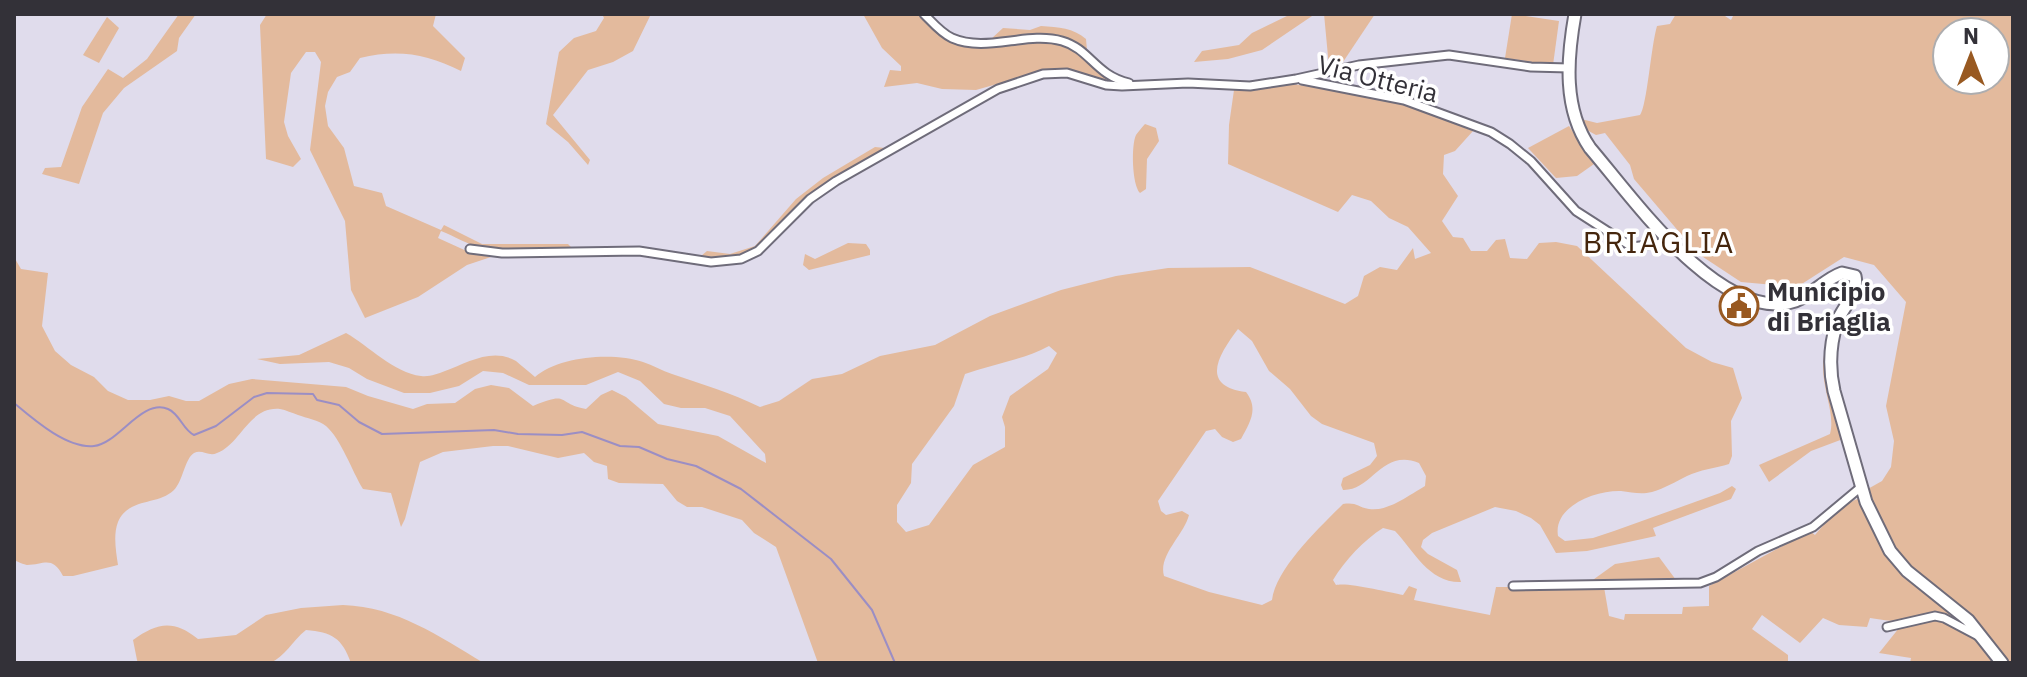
<svg xmlns="http://www.w3.org/2000/svg" width="2027" height="677" font-family="'IBM Plex Sans',sans-serif">
<rect width="100%" height="100%" fill="#e0dcec"/>
<g fill="#e3ba9d" fill-rule="evenodd">
<path d="M179 14H196L179 38 177 51 124 88 103 113 79 184 42 174 45 168 61 167 82 107 108 69 123 78 147 59Z"/>
<path d="M267 14H436L433 26 465 58 461 71C427 54 398 49 360 58L350 72 337 77 328 92 325 106 328 126 344 148 354 186 382 193 386 206 441 230 444 225 482 244H568L571 247C543 249 511 253 482 248 468 245 454 236 441 231L438 238 471 253 491 257 467 265 418 297 365 318 351 290 345 221 310 150 321 62 315 52H306L291 73 284 122 288 136 301 159 293 167 266 159 260 25Z"/>
<path d="M602 14H651L633 51 613 62 588 70 553 115 590 160 588 165 568 142 546 124 559 52 574 38 596 31 604 18Z"/>
<path d="M863 14H919L946 39 960 44 1052 42C1077 47 1089 67 1110 81L1062 69 1043 71 976 90 942 89 917 83 884 87 890 70 901 71V66L882 48Z"/>
<path d="M1291 14H1315L1262 50 1228 59 1194 62 1202 51 1239 45 1252 33Z"/>
<path d="M1324 14H1375L1341 65 1329 67Z"/>
<path d="M1512 14 1559 21 1553 65 1505 58Z"/>
<path d="M1676 14H1722L1731 20 1734 14H2013V663H2007L1977 622 1919 577 1898 556 1866 490 1882 481 1891 467 1894 441 1886 406 1906 302 1874 265 1844 257 1797 287 1741 282 1697 253 1634 179 1630 165 1605 133 1596 135 1585 129 1581 119 1597 123 1640 115C1647 106 1651 46 1657 26L1670 24ZM1947 32H1995V80H1947Z"/>
<path d="M107 17 119 28 99 63 83 55Z"/>
<path d="M1041 26C1059 27 1073 28 1086 39L1087 50C1057 30 1025 34 991 39L1003 28 1030 30Z"/>
<path d="M1293 84 1371 96 1406 105 1473 131 1455 151 1444 155 1443 174 1458 196 1442 221 1453 237 1463 238 1471 251H1487L1496 240 1505 239 1510 258 1527 259 1539 243 1556 242 1577 246 1686 348 1712 362 1733 368 1742 398 1731 421 1732 456 1729 464C1716 468 1699 470 1687 476 1675 482 1665 488 1652 492 1640 495 1632 492 1621 491 1596 490 1553 506 1558 536L1565 541 1593 538 1614 531 1720 493 1732 486 1736 489 1731 499 1653 528 1656 536 1587 551 1556 553 1540 525 1531 518 1516 511 1495 507 1432 533 1423 540 1421 547 1428 554 1457 570 1461 582C1429 583 1414 551 1395 531L1383 528C1364 540 1345 560 1333 580L1336 585C1347 582 1388 592 1403 595L1409 586 1417 589 1414 600 1490 615 1496 587H1604L1609 616 1624 620 1625 614H1682L1683 607 1709 606V586L1810 531 1815 535C1827 521 1840 505 1860 498 1866 514 1871 530 1880 544 1902 580 1939 604 1972 630 1938 605 1933 613 1897 620 1888 622 1879 619 1870 618L1867 627 1839 625 1823 618 1800 643 1762 615 1752 629 1788 655V663H818L776 547 754 533 742 520 702 507H687L677 501 663 484 619 483 608 479 607 466 594 462 584 453 558 458 508 446H493L443 452 420 462 405 519 401 527 391 493 363 489C352 471 341 439 326 426 319 420 306 418 298 415 292 413 286 410 280 409 249 406 241 444 217 453 209 457 202 449 194 453 185 458 183 481 174 490 157 506 129 497 118 522 113 535 116 551 118 565L73 576H63C52 555 44 565 27 565 25 565 16 561 14 560V257L21 269 48 273 42 326 55 351 71 365 94 377 108 391 128 400H150L169 396 186 401H199L229 384 252 379 346 387 368 396 413 409 427 404 455 403 475 389 491 385 509 388 533 406C571 390 556 404 586 409L601 395 612 390 626 397 658 424 718 436 766 463 765 454 730 416 705 408H681L664 404 640 381 618 372 586 385H529L503 373 483 371 459 386 430 393H404L367 379 349 368 329 362 280 364 257 359 299 355 346 333C369 346 394 373 421 376 430 377 437 374 445 371 467 363 492 347 516 361 522 366 529 372 535 377 559 356 613 352 643 362 653 365 662 371 672 374 702 384 731 393 760 407L779 401 812 379 842 374 880 356 935 345 990 316 1061 290 1116 276 1168 268 1250 267 1345 304 1358 296 1364 276 1380 267 1397 270 1413 248 1415 259 1431 253 1408 227 1389 218 1371 201 1352 195 1338 212 1228 164 1229 125 1234 90 1251 91ZM1238 329 1252 341 1269 371 1290 389 1311 416 1322 424 1374 443 1377 456 1370 465 1343 478 1341 485 1343 490C1372 491 1382 448 1419 463L1426 476 1425 486C1409 495 1388 512 1369 509 1357 507 1357 502 1343 504 1320 527 1276 568 1272 600L1262 605 1209 592 1164 576C1158 555 1184 535 1189 515L1182 511 1166 515 1161 511 1158 501 1206 431 1215 429 1222 437 1233 442 1241 439C1250 422 1259 409 1246 392 1198 386 1220 353 1238 329ZM1049 346 1057 353 1048 369 1010 396 1002 417 1005 427V447L973 465 929 525 906 532 897 522V505L911 483 912 464 954 406 965 374C993 364 1023 360 1049 346Z"/>
<path d="M1145 124 1156 128 1159 141 1147 159 1146 189 1140 193C1132 185 1131 145 1136 135 1139 131 1142 127 1145 124Z"/>
<path d="M1569 126 1594 164 1577 176 1556 178 1528 148Z"/>
<path d="M875 147 885 148C860 163 832 175 810 195 770 230 762 263 701 256L707 251 730 254 755 246 796 199 823 178Z"/>
<path d="M848 243 866 244 870 250V255L809 270 803 265 805 254 815 259Z"/>
<path d="M1828 342 1843 439 1811 451 1769 482 1759 465 1830 434C1837 408 1813 376 1828 342Z"/>
<path d="M1659 557 1676 580 1590 582 1615 564Z"/>
<path d="M343 605C398 607 438 636 484 663H351C342 638 332 632 306 630 292 641 285 657 270 663H138L137 660 133 640C157 623 173 619 198 639L236 635 266 615 301 608Z"/>
<path d="M1925 620C1956 619 1978 639 1994 663H1910L1911 658 1879 653 1899 628Z"/>
</g>
<g fill="none" stroke-linecap="round" stroke-linejoin="round">
<path stroke="#9b8ec4" stroke-width="2" d="M14 403C33 419 67 449 94 446 118 444 142 398 168 409 180 414 183 430 194 435L216 426 254 397 267 393 313 394 317 400 339 405 359 422 382 434 494 430 518 434 562 435 582 432 620 446 639 447 667 459 696 466 741 489 831 559 872 610 895 663"/>
<g stroke="#6f6c7a" stroke-width="11">
<g id="street">
<path d="M924 14C932 22 941 33 952 38 986 53 1027 31 1062 41 1090 49 1095 75 1129 83"/>
<path d="M1302 80 1404 100 1491 132 1510 144 1531 161 1576 211 1632 247 1671 242"/>
<path d="M470 249 502 253 639 251 711 262 741 259 758 251 810 199 836 181 998 89 1043 74 1067 73 1106 85 1122 86 1188 83 1250 86 1296 79 1359 65 1449 55 1531 67 1569 68"/>
<path d="M1513 586 1700 583 1716 577 1758 551 1813 527 1861 487"/>
<path d="M1887 627 1935 616 1944 618 1978 636"/>
</g>
</g>
<g stroke="#6f6c7a" stroke-width="15">
<path id="secondary" d="M1575 14C1567 59 1563 109 1590 148 1632 197 1716 317 1788 303 1810 299 1822 280 1842 273L1855 276C1859 294 1843 306 1837 322 1830 344 1829 369 1834 391L1866 502 1890 551 1907 571 1968 620 2002 663"/>
</g>
<use href="#street" stroke="#fff" stroke-width="7"/>
<use href="#secondary" stroke="#fff" stroke-width="11"/>
</g>
<defs>
<g id="civic-ring" transform="scale(2)"><circle r="9.5" fill="#fff" stroke="#985921" stroke-width="1.5"/><path d="M-.6-6.5H3V-4.5H.6V-3L4-1V1h2V6H-6V1h2V-1L-.6-3ZM-1.2 2.5V6h2.4V2.5Z" fill="#985921"/></g>
</defs>
<g fill-rule="evenodd">
<use href="#civic-ring" x="1739" y="306"/>
</g>
<g text-anchor="middle" dominant-baseline="central" stroke-width="7" stroke-linejoin="round" paint-order="stroke">
<g font-size="26" fill="#333138" stroke="#fff">
<text transform="translate(1378 78) rotate(14)">Via Otteria</text>
</g>
<g font-size="26" font-weight="bold" fill="#333138" stroke="#fff" text-anchor="start">
<text x="1767" y="291">Municipio<tspan x="1767" dy="30">di Briaglia</tspan></text>
</g>
<g font-size="30" letter-spacing="2" fill="#45260d" stroke="#fff">
<text x="1659" y="241">BRIAGLIA</text>
</g>
</g>
<rect width="2027" height="677" fill="none" stroke="#333138" stroke-width="32"/>
<g transform="translate(1971 56)"><circle r="38" fill="#ffffff" stroke="#adadaf" stroke-width="2"/>
<path d="M0-6L14 30L0 20L-14 30Z" fill="#985921"/>
<text y="-12" font-size="22" font-weight="bold" text-anchor="middle" fill="#333138">N</text>
</g>
</svg>
